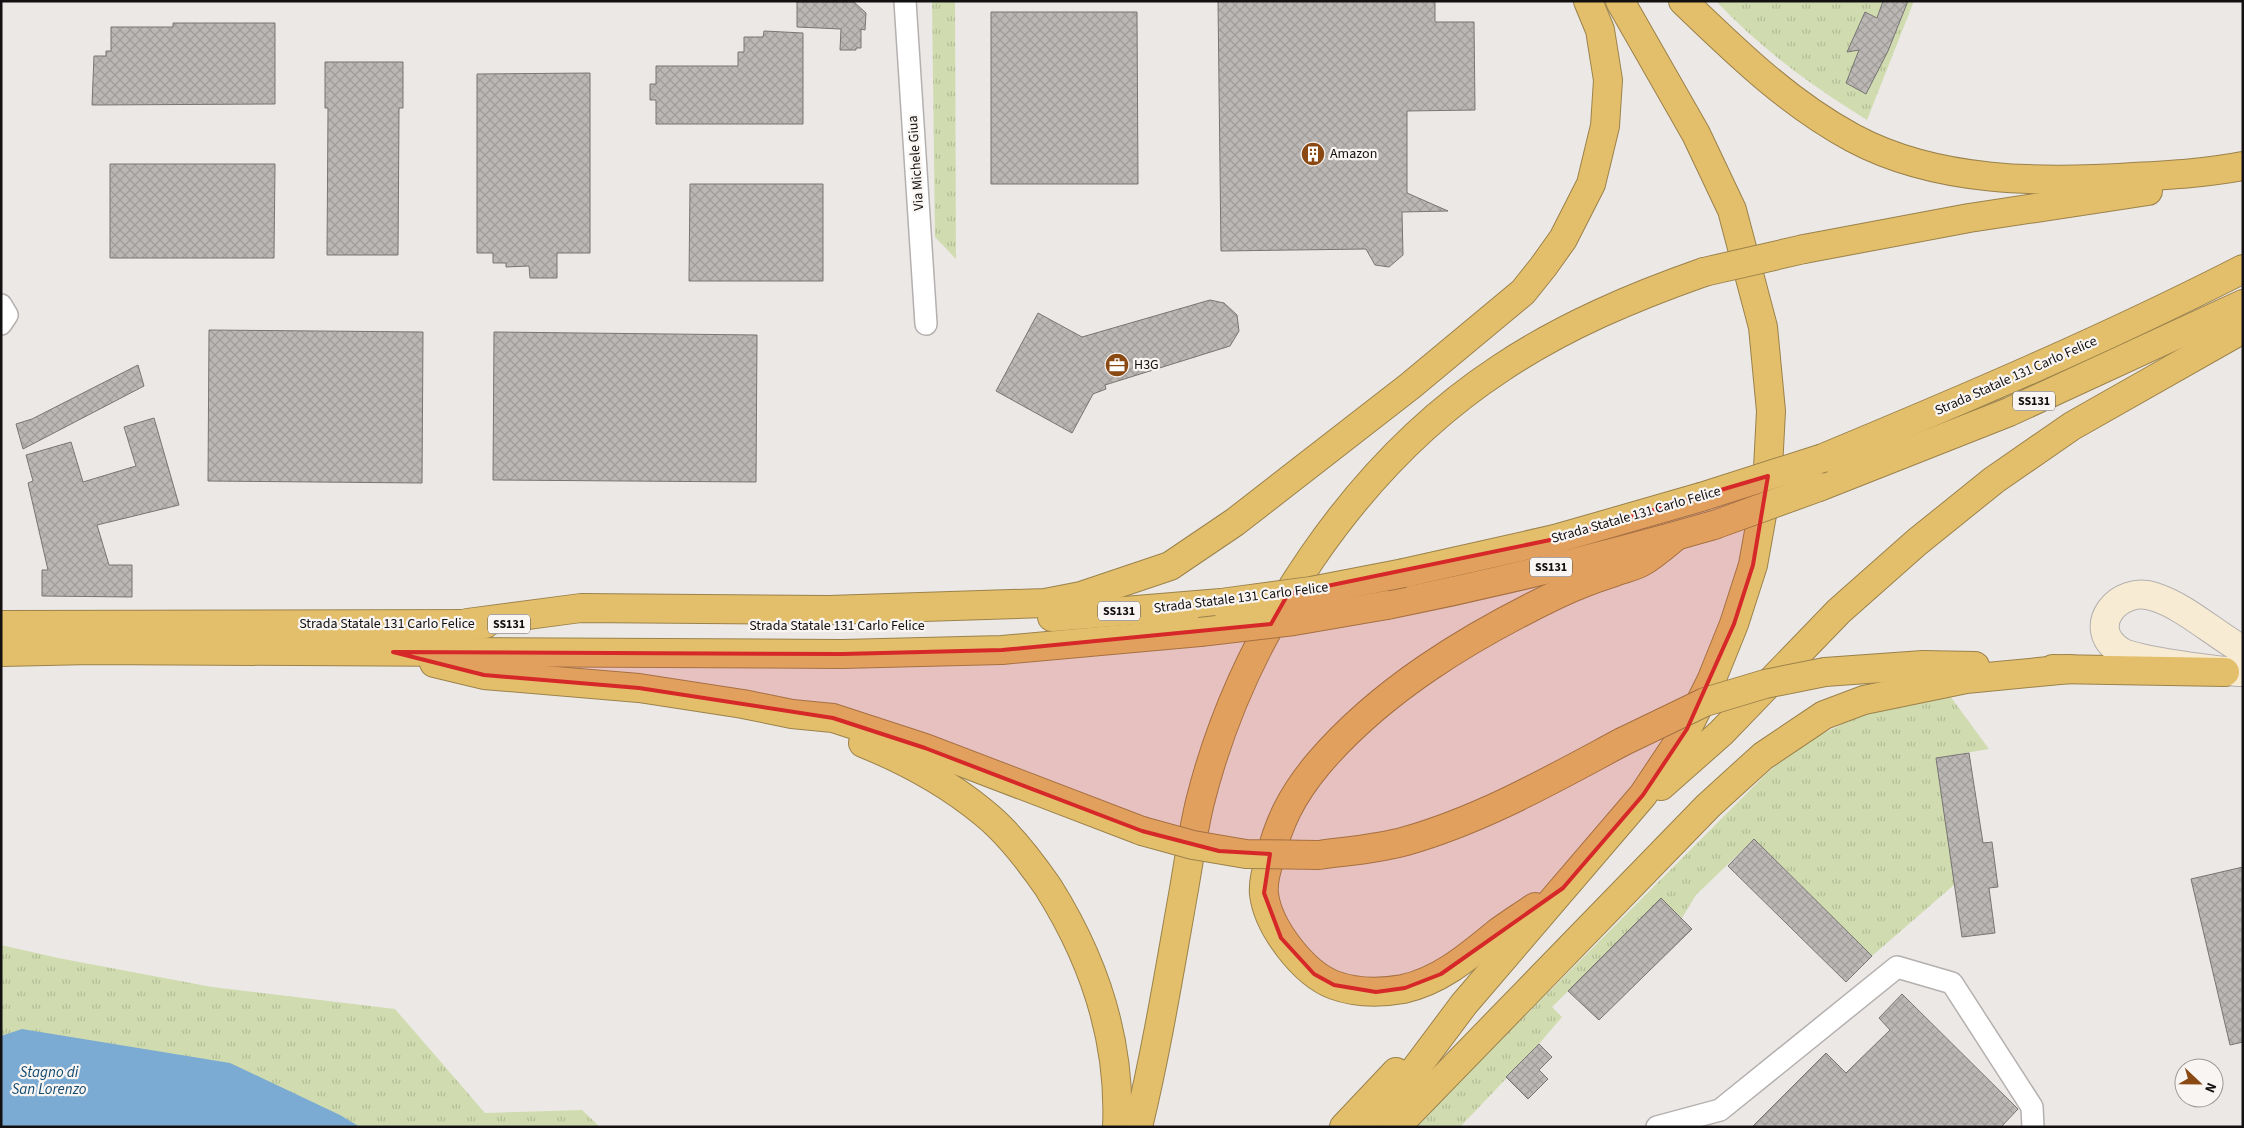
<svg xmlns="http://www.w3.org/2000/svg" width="2244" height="1128" font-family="'Source Sans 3',sans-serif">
<defs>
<pattern id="grass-tufts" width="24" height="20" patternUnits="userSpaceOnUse" patternTransform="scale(1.25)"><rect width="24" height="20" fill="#d0dcaf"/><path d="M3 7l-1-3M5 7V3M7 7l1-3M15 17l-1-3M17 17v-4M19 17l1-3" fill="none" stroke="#b2bc96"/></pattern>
<pattern id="building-cross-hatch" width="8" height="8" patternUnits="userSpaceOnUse" patternTransform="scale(1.25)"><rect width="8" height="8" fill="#bab7b4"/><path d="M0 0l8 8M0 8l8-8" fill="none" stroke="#9f9c9a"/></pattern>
</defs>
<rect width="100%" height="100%" fill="#ece8e6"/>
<g fill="url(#grass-tufts)">
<path d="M932 1H955L956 259 935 237Z"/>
<path d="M1716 1H1914L1867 120C1813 87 1760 48 1716 1Z"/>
<path d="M1950 696 1989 749 1936 758 1955 884 1872 956 1754 839 1696 895 1682 918 1661 899 1552 1007 1562 1017 1539 1044 1460 1127H1414L1766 774 1799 746 1866 712Z"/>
<path d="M1 945 58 958 212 987 395 1009 485 1113 582 1110 600 1127H1Z"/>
</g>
<path fill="#7babd2" d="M22 1029 230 1063 340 1115 360 1127H1V1036Z"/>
<g fill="url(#building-cross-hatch)" stroke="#787572">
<path d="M1218 1H1435V22H1474L1475 110 1407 111V193L1448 211 1402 212 1403 255 1389 267 1375 265 1366 249 1221 251Z"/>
<path d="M1883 1H1908L1888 51 1866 94 1846 83 1859 50 1847 52 1865 12 1877 18Z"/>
<path d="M797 2H854L866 13 865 30 861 29V48H856V50H840L841 29 797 27Z"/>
<path d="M991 12H1137L1138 184H991Z"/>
<path d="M173 23H275V104L92 105 94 56H106V51H111V27H173Z"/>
<path d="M764 31 803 33V124H656V100H650V84H656V66H738V52H744V37H763Z"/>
<path d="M325 62H403V108H399L398 255H327L328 108H325Z"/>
<path d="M590 73V253H557V278H530L529 266 506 267V263H493V253H477V74Z"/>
<path d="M110 164H275L274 258H110Z"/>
<path d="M690 184H823V281H689Z"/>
<path d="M1210 300 1224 303 1237 315 1239 331 1230 346 1105 385 1106 389 1093 394 1072 433 996 391 1038 313 1082 337Z"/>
<path d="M209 330 423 332 422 483 208 481Z"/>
<path d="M494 332 757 335 756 482 493 480Z"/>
<path d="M138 365 144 386 23 449 16 424 32 419Z"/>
<path d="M154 418 179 505 97 525 109 565H132V597L42 596V570H48L28 483 33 481 26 455 71 442 83 482 136 466 124 427Z"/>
<path d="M1969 753 1983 843 1992 842 1998 887 1989 888 1995 933 1962 937 1936 758Z"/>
<path d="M1754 839 1872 956 1846 982 1728 866Z"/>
<path d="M2243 867V1042L2230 1045 2191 879Z"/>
<path d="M1661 898 1692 929 1599 1020 1568 991Z"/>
<path d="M1902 994 2018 1109 2001 1127H1752L1826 1053 1846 1073 1890 1030 1879 1018Z"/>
<path d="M1539 1044 1552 1057 1539 1070 1548 1079 1528 1099 1506 1077Z"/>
</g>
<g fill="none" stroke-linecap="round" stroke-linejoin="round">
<g stroke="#b4b0af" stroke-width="24">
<g id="street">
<path d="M905 1 926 324"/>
<path d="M1 305 7 315 1 324"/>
<path d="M1657 1127 1720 1110 1897 967 1952 983 2032 1107 2033 1127"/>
</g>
</g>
<g stroke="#b4b0af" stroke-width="30">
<path id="secondary" d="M2243 650C2216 635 2184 606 2155 597 2118 584 2084 628 2120 651 2132 660 2224 672 2243 672"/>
</g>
<g stroke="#9a824b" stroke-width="30">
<g id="highway">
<path d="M1683 1C1736 52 1788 103 1853 138 1937 183 2042 183 2134 177 2171 175 2207 173 2243 166"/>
<path d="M1804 249 1969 218 2148 191"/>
<path d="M1823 458C1965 399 2106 339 2243 269"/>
<path d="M1819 487 2009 412 2243 304"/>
<path d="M1404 573 1555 539 1701 497"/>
<path d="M1387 605C1497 583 1606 556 1714 525"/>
<path d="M1052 617 1221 603"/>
<path d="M467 623 581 608 829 610 1045 603 1081 596 1170 566 1235 522 1410 386 1523 292 1543 267 1563 239 1591 184 1605 126 1608 80 1600 30 1588 1"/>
<path d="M1 625 485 624"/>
<path d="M1 652 91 650 842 654 1002 650 1200 632"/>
<path d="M434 663 484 675 639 688 743 704 792 714 833 718 925 748 1142 831"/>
<path d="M2053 669 2225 672"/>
<path d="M1825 672 1923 665 1975 666"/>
<path d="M863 743C905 760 949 784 984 813 1009 833 1030 861 1048 887 1094 960 1121 1040 1117 1127"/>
<path d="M1661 786 1721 733 1839 611 1917 542 1994 480 2072 426 2243 329"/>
<path d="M1319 855C1348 851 1378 849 1406 841 1483 819 1553 779 1622 742"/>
<path d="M1535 907C1522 916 1509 924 1497 933 1469 956 1440 981 1403 989 1381 993 1356 993 1334 985 1303 973 1268 927 1264 894 1263 884 1266 871 1269 862 1278 823 1292 795 1318 764 1381 690 1469 637 1556 595 1575 586 1593 579 1612 573 1622 569 1633 567 1642 562 1654 555 1665 545 1675 537"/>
<path d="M1138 1127C1157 1048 1170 968 1184 889 1189 860 1193 831 1200 802 1242 634 1355 464 1501 368 1564 326 1633 297 1704 272"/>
<path d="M1344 1127 1396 1072"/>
<path d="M1372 1127 1464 1004 1643 795 1687 729 1711 681 1734 624 1753 565 1767 487 1771 411 1763 327 1732 210 1696 134 1620 1"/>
<path d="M1396 1127 1708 806 1763 756 1824 715 1864 700 1966 679 2070 669"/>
</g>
</g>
<use href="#street" stroke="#fff" stroke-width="21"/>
<use href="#secondary" stroke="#f7ecd3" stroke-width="28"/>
<use href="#highway" stroke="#e4bf6b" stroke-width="28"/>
<g stroke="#9a824b" stroke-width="30" stroke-linecap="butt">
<g id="highway-bridge">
<path d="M1704 272 1804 249"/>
<path d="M1701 497 1823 458"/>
<path d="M1714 525 1819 487"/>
<path d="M1221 603 1311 591 1404 573"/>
<path d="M1200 632 1294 621 1387 605"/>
<path d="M1622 742 1705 702 1765 684 1825 672"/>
<path d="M1142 831 1193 845 1246 854 1319 855"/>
</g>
</g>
<use href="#highway-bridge" stroke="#e4bf6b" stroke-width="28"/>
</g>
<path fill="#d62828" fill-opacity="0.2" stroke="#d62828" stroke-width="4" stroke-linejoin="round" d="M1768 476 1753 565 1734 624 1687 729 1643 795 1563 888 1441 974 1405 988 1376 992 1334 985 1314 974 1281 938 1264 893 1270 854 1219 851 1142 831 925 748 833 718 639 688 484 675 393 652 842 654 1002 650 1271 624 1288 594 1555 539Z"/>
<defs>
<g id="building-disc" transform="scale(1.25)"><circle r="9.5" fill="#8a4913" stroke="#f9f5f3"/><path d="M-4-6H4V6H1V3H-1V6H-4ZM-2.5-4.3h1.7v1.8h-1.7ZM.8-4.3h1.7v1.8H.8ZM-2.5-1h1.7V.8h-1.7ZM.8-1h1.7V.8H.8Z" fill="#fff"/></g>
<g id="office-disc" transform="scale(1.25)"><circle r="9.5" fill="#8a4913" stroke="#f9f5f3"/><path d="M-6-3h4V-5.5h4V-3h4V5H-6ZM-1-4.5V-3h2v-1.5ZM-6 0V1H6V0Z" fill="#fff"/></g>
</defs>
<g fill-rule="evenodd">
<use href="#building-disc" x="1313" y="154"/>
<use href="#office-disc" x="1117" y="365"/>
</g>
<g text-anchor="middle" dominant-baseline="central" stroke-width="4.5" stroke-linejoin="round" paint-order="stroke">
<g fill="#f9f5f3" stroke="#575554" stroke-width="1">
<rect x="2013" y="391.5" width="42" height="19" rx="4"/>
<rect x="1530" y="557.5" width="42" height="19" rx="4"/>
<rect x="1098" y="601.5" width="42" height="19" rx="4"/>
<rect x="488" y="614.5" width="42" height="19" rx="4"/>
</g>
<g font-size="12" font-weight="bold" fill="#121010">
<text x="2034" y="401">SS131</text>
<text x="1551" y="567">SS131</text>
<text x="1119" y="611">SS131</text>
<text x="509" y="624">SS131</text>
</g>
<g font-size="14" fill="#121010" stroke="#f9f5f3" text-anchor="start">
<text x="1330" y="154">Amazon</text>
<text x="1134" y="365">H3G</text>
</g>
<g font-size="14" fill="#121010" stroke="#f9f5f3">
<text transform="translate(916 163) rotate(-94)">Via Michele Giua</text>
<text transform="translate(2016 376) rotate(-24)">Strada Statale 131 Carlo Felice</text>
<text transform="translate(1636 515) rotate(-16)">Strada Statale 131 Carlo Felice</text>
<text transform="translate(1241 598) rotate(-7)">Strada Statale 131 Carlo Felice</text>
<text x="387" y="624">Strada Statale 131 Carlo Felice</text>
<text x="837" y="626">Strada Statale 131 Carlo Felice</text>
</g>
<g font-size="15" font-style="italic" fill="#11496f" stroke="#f9f5f3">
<text x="49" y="1072">Stagno di<tspan x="49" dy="17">San Lorenzo</tspan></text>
</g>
</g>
<rect width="2244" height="1128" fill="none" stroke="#121010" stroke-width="5"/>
<g transform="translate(2199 1083) rotate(112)"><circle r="24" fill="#f9f5f3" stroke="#9d9998"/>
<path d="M0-4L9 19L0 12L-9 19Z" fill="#8a4913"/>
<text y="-8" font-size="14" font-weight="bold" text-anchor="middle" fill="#121010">N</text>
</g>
</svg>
